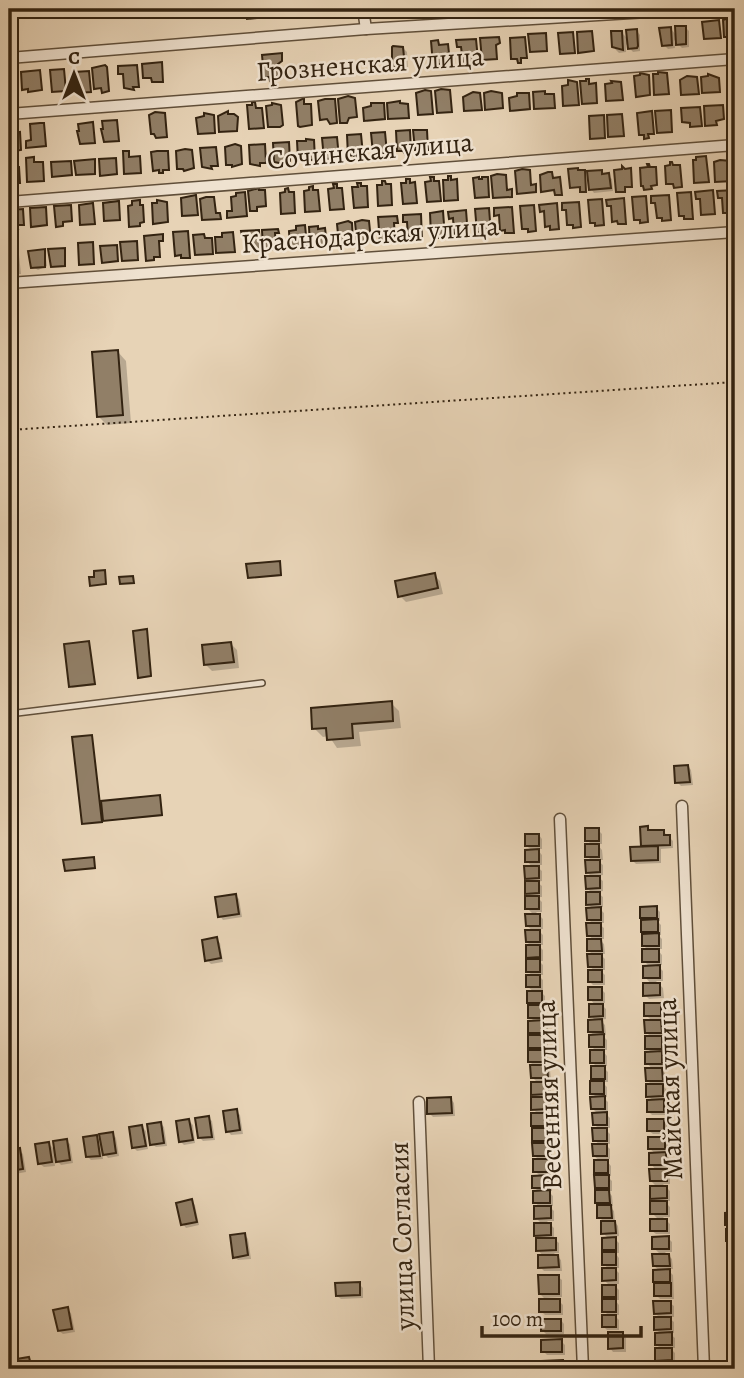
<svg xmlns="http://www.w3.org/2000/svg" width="744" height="1378" font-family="Alegreya,serif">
<rect width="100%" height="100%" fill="#e7d3b6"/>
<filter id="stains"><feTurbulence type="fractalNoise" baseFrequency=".00286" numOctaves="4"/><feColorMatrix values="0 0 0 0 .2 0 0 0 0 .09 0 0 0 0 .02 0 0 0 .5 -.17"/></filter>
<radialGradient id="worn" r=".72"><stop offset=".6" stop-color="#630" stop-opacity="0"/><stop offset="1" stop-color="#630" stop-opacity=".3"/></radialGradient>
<g fill="#0003">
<path d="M248 9H266V18L250 20Z"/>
<path d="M685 27 689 31V47L682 48 674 40 675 48 668 49 664 45 670 28 677 36Z"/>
<path d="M637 31 640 35V51L633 52 626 44V52L619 53 615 49 613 33 621 32 629 40Z"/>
<path d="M403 48 407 52 408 70H398L394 66Z"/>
<path d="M88 73 91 93H86L85 101 83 93 77 92Z"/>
<path d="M528 95 531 110 513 112 511 110Z"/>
<path d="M383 105 386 120 367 122 366 120Z"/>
<path d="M256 108 263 111 264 129H251Z"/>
<path d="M237 119 238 132H221Z"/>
<path d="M43 125 46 147 29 148 28 147Z"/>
<path d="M680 166 683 188H677L675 184 668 183Z"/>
<path d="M601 171 612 179 613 191 594 193 591 189Z"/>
<path d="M433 179 435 183 440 184 441 202H429Z"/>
<path d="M264 192 267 207 257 208 258 212H253L252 211Z"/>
<path d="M196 197 198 216 185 217 184 216Z"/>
<path d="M646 197 649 223H643L642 220 636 219Z"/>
<path d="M579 203 582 228H576L574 225 569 224 568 210 564 209Z"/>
<path d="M16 251 19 255 21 274 9 275V252Z"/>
<path d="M45 251 47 266 38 270 33 267Z"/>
<path d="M118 352 126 361 131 423 107 425 98 416Z"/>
<path d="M279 563 282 576 250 578Z"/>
<path d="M434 575 440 581 443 594 406 602 400 596Z"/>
<path d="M146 631 152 677 141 678 139 677Z"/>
<path d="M89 643 95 685 72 688 71 686Z"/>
<path d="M231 644 237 650 239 668 212 671 206 665Z"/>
<path d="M391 703 399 711 401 728 359 732 361 746 337 748 329 736 323 737 314 728Z"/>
<path d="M92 737 100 803 159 797 163 816 83 823Z"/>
<path d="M688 766 691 770 693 785 681 786 677 782Z"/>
<path d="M642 828H648L651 832 663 831 673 841V848L661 849V863L636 864 632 860 643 849Z"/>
<path d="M598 830 602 834V844H597L602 850 603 860H597L603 865V875L597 876 603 881V891L597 892 603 897V907L599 908 604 913V923H598L604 928V939H599L604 944 605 954H600L605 959V970H600L605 975V985H593L590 982 595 971 589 966 594 956 589 951 594 940 588 935 594 925 588 919 593 909 588 904 593 894 587 888 593 878 587 872 593 862 587 856 593 846 587 840Z"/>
<path d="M539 835 542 839V849H537L542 855V865H535L542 871V881L537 882 542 886V897H537L542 902V912H536L543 919V929H537L543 935V945H538L543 950V961H539L543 965V975H538L543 980V990H539L545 996V1006H541L545 1011V1021H543L548 1026V1036H543L548 1040V1051H544L548 1055V1065H545L550 1070 551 1081H544L551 1087V1097L547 1098 551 1102V1112H545L551 1119V1129H547L552 1134V1144H548L552 1149V1159H548L553 1164V1175H546L552 1181V1191H548L553 1196V1206H549L554 1211V1221H547L554 1228V1239L559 1243V1253H554L561 1260 562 1271H544L540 1267 544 1257 538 1250 540 1240 536 1235 543 1225 536 1218 540 1208 535 1202 539 1192 534 1187 541 1177 535 1171 540 1161 534 1155 538 1145 534 1140 538 1130 533 1125 539 1115 533 1109 537 1098 533 1094 539 1084 532 1077 535 1067 530 1062 534 1052 530 1047 534 1037 530 1033 535 1022 530 1017 534 1007 529 1003 534 992 528 987 533 976 527 971 532 961 527 957 532 947 527 942 533 931 527 926 534 915 527 908 532 898 527 893 531 883 526 878 533 868 527 861 532 851 527 846Z"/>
<path d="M93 859 96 869 66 871Z"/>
<path d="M236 896 239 899 242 917 223 920 220 916Z"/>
<path d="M656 908 660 912V921H657L661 925V935H658L662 939V949H657L662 955V965H657L663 971V981H656L663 988 664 998 649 999 645 995 652 985 645 977 650 967 644 961 649 951 644 946 647 935 643 931 646 921 642 917Z"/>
<path d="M216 939 220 943 223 962 211 964 207 960Z"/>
<path d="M601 989 605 993V1003H600L606 1009V1019L600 1020 605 1025 606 1035H602L607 1040V1050H602L607 1056V1066H602L608 1072V1082H602L607 1087V1097H603L608 1102V1112H604L610 1118V1128H604L610 1134V1144H605L610 1149V1159H605L611 1166V1176H607L612 1181V1191H608L612 1196 613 1206H609L614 1211 615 1222 618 1226 619 1236 613 1237 619 1243V1253H615L619 1258V1268H614L619 1273V1284H613L619 1290V1300H615L619 1305V1315H614L619 1320V1330H607L604 1327 609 1316 604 1311 608 1301 604 1297 610 1286 604 1280 609 1270 604 1264 608 1254 604 1250 609 1239 603 1233V1221L599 1217 602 1207 597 1202 601 1192 596 1187 601 1177 596 1172 601 1162 594 1156 600 1145 594 1140 600 1130 594 1124 598 1114 592 1108 597 1098 592 1093 597 1083 592 1078 598 1068 592 1062 597 1052 591 1046 595 1036 590 1032 596 1021 591 1016 596 1006 590 999Z"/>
<path d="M661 1005 664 1009V1019H658L664 1025 665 1036H659L665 1042V1052H660L665 1057V1067H659L665 1073 666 1084H661L666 1089V1099L661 1100 667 1105V1115H652L648 1111 654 1101 648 1096 653 1086 647 1080 653 1070 647 1063 652 1053 647 1048 652 1038 646 1032 653 1022 646 1015Z"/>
<path d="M451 1099 454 1103 455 1116 433 1117 429 1113Z"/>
<path d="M236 1111 240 1115 243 1134 231 1135 228 1131Z"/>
<path d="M208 1118 212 1121 215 1140 203 1141 200 1138Z"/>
<path d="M664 1120 667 1124V1134H653L649 1131Z"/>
<path d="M189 1121 193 1125 195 1143 184 1145 180 1141Z"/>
<path d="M160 1123 164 1127 167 1146 156 1147 152 1144Z"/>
<path d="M142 1127 146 1131 148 1149 137 1151 133 1147Z"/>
<path d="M113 1134 116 1138 119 1156 108 1158 102 1151 103 1159 91 1160 88 1157 96 1136 103 1143Z"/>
<path d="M664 1138 668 1142V1152H663L669 1158V1168H664L670 1174V1184H663L670 1191V1201H664L670 1207V1217H663L670 1224V1234H656L652 1231 659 1220 652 1213 657 1203 652 1198 658 1188 651 1181 656 1170 651 1164 656 1154 650 1149Z"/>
<path d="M66 1141 70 1144 73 1163 61 1165 54 1157 55 1166 44 1167 40 1164 48 1143 56 1151Z"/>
<path d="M19 1150 23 1154 26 1172 15 1174 11 1170 9 1151Z"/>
<path d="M191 1201 195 1205 199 1225 186 1228 183 1224Z"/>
<path d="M727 1214H735V1292L730 1286 734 1276 729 1271 733 1261 729 1257 734 1247 728 1240 733 1230 727 1224Z"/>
<path d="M245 1235 248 1239 251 1259 238 1260 235 1257Z"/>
<path d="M668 1238 672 1242V1252H665L672 1259 673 1269H667L673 1275 674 1299H660L656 1295 655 1271H660L654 1266 661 1255 654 1248Z"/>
<path d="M558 1277 562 1280V1297L544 1298 540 1294Z"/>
<path d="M359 1284 363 1288V1298L341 1299 337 1296Z"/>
<path d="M559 1301 563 1305V1315H545L541 1311Z"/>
<path d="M670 1303 674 1306V1317H668L674 1322V1333H669L675 1338V1348H670L675 1353V1363L669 1364 675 1369H658V1367H664L657 1360 662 1350 657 1345 661 1334 656 1329 661 1319 655 1313Z"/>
<path d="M67 1309 71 1313 75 1332 63 1334 59 1331Z"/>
<path d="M561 1320 564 1324V1334H546L543 1331Z"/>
<path d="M622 1334 626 1338V1352H613L610 1348Z"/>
<path d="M561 1341 565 1345V1355H547L543 1351Z"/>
</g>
<g fill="#917f67" stroke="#332311" stroke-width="2">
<path d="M246 9H265L266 17 247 19Z"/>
<path d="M732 17 735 19V37H724L723 20Z"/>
<path d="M719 20 721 38 704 39 702 22Z"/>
<path d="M675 26H686V44L676 45Z"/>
<path d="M671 27 672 45 662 46 659 28Z"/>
<path d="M637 29 638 46 637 48 628 49 626 30Z"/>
<path d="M592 31 594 51 578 53 577 32Z"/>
<path d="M611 31H622L623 50 612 47Z"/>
<path d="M573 32 575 53 560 54 558 33Z"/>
<path d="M546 33 547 51 530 52 528 34Z"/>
<path d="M499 37 500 43 496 45 497 59 482 60 480 38Z"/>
<path d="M525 37 527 58H521V63H518L517 59H511L510 38Z"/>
<path d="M476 39 478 60 463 62 461 47H457L456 40Z"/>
<path d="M438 40 439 45 448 44 450 63 433 65 431 41Z"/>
<path d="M393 46 403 47 405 67H392V47Z"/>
<path d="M282 53V61L278 64 279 76H273V80L270 81 269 77H264L262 55Z"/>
<path d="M162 62 163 82H152L151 78H143L142 64Z"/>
<path d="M105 65 107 67 109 91 102 93 101 88 94 89 92 68Z"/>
<path d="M137 65 139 87H133L134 90 124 88 123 74H118V66Z"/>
<path d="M64 69 66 91 52 92 50 70Z"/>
<path d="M731 69H735V89L733 90Z"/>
<path d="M40 70 42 90 28 92V89L22 90 21 72Z"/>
<path d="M89 71 91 92 76 93 74 72Z"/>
<path d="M16 72 17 90 9 93V73Z"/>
<path d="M658 72 667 73 669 94 654 95 653 74H658Z"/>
<path d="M640 73 649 75 650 95 636 97 634 76 640 75Z"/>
<path d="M708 74 719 78 720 92 702 93 701 77 708 76Z"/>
<path d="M687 76 697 77 699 94 681 95 680 80Z"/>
<path d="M586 79H589V84L596 83 597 103 582 104 580 81H586Z"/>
<path d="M568 80 577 82 579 105 563 106 562 86 568 85Z"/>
<path d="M611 81 621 82 623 100 606 101 605 84 612 83Z"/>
<path d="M441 89 450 90 452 112 437 113 435 91Z"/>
<path d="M425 90 431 91 433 114 418 115 416 93Z"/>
<path d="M491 91 502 93 503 108 485 110 484 93Z"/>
<path d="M545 91V94H554L555 108 534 109 533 92Z"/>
<path d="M473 92 480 93 482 110 464 111 463 97Z"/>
<path d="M517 93H529L530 109 510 111 509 98 517 96Z"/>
<path d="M348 96 355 98 357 117 349 118 347 123H340L338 99Z"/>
<path d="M304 98V104H311L312 125 300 127 298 126 296 102Z"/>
<path d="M325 99H335L337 123 330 124 327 119 320 120 318 101Z"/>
<path d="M400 101V103L408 104 409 118 388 119 387 103Z"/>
<path d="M252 102H255L256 108H262L264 128 249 129 247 105H252Z"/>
<path d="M272 103 281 105 283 125 280 127H268L266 106 272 105Z"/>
<path d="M371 103H384L385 119 364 121 363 108 371 106Z"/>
<path d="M723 105 724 119 716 121 717 125 705 126 704 106Z"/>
<path d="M700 107 702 126 690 127V123L682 122 681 108Z"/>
<path d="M671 110 672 132 657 133 655 111Z"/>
<path d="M228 111V114H234L238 117 237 131 219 132 218 116Z"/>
<path d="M652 111 654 134H648L649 138 644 139V135H639L637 113Z"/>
<path d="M155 112 165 113 167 137 156 138 154 134H151L149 115Z"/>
<path d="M204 113 214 115 215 133 198 134 196 118 204 116Z"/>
<path d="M622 114 624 136 608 137 607 115Z"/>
<path d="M604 115 605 138 590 139 589 116Z"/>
<path d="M117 120 119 141 104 142 101 129H103L102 121Z"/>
<path d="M93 122 95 143 80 144 77 131H79L78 124Z"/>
<path d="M40 123H44L46 146 26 148V141L31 140 30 124Z"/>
<path d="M9 127H11L12 133 20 132 21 150 14 151V146H9Z"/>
<path d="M410 130 411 151H405V154L403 151H397L396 131Z"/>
<path d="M413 130H427L428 150H421V153H419V150H415Z"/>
<path d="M385 132 387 153H381L382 157H378V153L373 154 371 133Z"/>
<path d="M361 134 363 155H357L358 158 354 159V155L348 156 347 135Z"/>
<path d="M337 137 339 158 324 159 322 138Z"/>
<path d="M306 139 314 140 315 159 305 162V159L298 160 297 141H306Z"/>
<path d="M289 142 290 161H284V164L274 162 273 143Z"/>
<path d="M235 144 241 146 242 164 232 167V165H226L225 147Z"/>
<path d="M265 144 266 163H260V166L250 164 249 145Z"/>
<path d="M216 147 218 166H211L212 169 202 167 200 148Z"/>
<path d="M185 149 192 150 194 168 184 171 183 169H177L176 151Z"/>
<path d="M123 151H129V157L140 156 141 173 124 174Z"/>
<path d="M157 151H168L169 170H163V173H159V170L153 171 151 152Z"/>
<path d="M706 156 709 182 694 183 693 160H696V157Z"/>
<path d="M34 157V162H43L44 181 27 182 26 158Z"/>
<path d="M116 158 117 174 100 176 99 159Z"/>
<path d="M95 159V174L76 175 74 161Z"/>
<path d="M720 160 731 161 733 181 715 182 714 162Z"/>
<path d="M71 161 72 175 52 177 51 162Z"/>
<path d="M670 162H672L673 165H680L682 187 674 188 673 184H666L665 166 670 165Z"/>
<path d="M9 163V167H19L20 183H9Z"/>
<path d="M647 164H649L650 167H656L657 185 651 186 652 189 644 190 643 186H641L640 168 648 167Z"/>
<path d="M622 166 625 169 631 168 632 187H625V192H616L614 170 622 169Z"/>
<path d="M578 168V170H585L586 192H580V187L570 188 568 169Z"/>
<path d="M522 169 530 170 531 185 536 184V192L517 194 515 171Z"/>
<path d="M602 170V174L609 173 611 188 589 190 587 171Z"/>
<path d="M548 172H552L553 178 560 177 562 195H555L554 190 541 192 540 175Z"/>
<path d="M497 174 506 175 507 190 512 189V197L493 198 491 176Z"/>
<path d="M448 176H451V180L457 179 458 200 444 201 443 180H448Z"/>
<path d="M430 177H434V181H439L441 201 427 202 425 182 431 181Z"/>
<path d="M479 177V179H482V177H488L489 197 475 198 473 178Z"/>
<path d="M406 179H410V183L415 182 417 203 403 204 401 183H406Z"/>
<path d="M382 181H385L386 184H391L392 205 378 206 377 185H382Z"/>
<path d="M357 183H361V186H367L368 207 354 208 352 187H358Z"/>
<path d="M333 184H337V188H342L344 209 330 210 328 189 334 188Z"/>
<path d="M313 186V190H318L320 211 305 212 304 191 309 190V187Z"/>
<path d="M259 188V190H265L266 206 257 207V211H250L248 191Z"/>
<path d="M288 188 289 192H294L295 213 281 214 280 193 285 192V189Z"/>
<path d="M713 190 715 214 701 215 700 199H696L695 192Z"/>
<path d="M735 190V215L729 216V213H723L722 198H718L717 191Z"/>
<path d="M245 192 247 216 227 218V211H232L231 197 236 196V193Z"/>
<path d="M691 192 693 219H684V216H679L677 193Z"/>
<path d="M196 195 198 215 182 216 181 198Z"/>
<path d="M669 195 671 220 662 221V218H657L655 203H651V196Z"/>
<path d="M646 196 648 222 640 223V220H634L632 197Z"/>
<path d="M206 197H214L216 213H220L221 219 202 220 200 199Z"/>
<path d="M624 198 626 224H618L617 221 612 222 611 206H607L606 200Z"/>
<path d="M602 199 604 225 595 226V223H590L588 200Z"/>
<path d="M140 200V205H143L144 222 140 223V226L129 227 128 206 132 205V201Z"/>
<path d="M157 200 167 202 168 222 153 224 152 203H157Z"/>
<path d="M119 201 120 220 104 221 103 203Z"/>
<path d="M579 202 581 227 573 228V225H567L566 210H562V203Z"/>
<path d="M93 203 95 224 80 225 79 205Z"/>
<path d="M557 203 559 229 550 230V226L545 227 544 211 540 212 539 205Z"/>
<path d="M71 205 72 221 63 222V226L56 227 54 206Z"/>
<path d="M534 205 536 231 528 232V229H522L520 206Z"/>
<path d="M46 207 47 225 31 227 30 208Z"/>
<path d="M512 207 514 233H505V230L500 231 499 215 494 216V208Z"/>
<path d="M489 208 491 234 483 235 482 232H477L475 209Z"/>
<path d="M23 209 24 225H17L18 229H9V210Z"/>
<path d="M466 210 468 236 460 237V233L454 234 453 218 449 219 448 212Z"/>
<path d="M443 211 445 238H437V235L431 236 430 213Z"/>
<path d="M421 214 422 240H414V237H408L407 222H403V215Z"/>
<path d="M397 216 398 223H394L395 238 388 239V242L380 243 378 217Z"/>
<path d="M362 220 369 221 371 241 362 244V242H357L355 222Z"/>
<path d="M348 221 352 223 353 243 344 246V243L339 244 337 224Z"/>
<path d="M305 225 307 246 290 248 289 231 296 230V226Z"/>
<path d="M318 226V229L325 228 327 245 310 246 309 227Z"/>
<path d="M278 229 279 233H275L276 249 263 250 262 230Z"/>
<path d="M259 230 260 250 246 251 245 235 242 236 241 231Z"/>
<path d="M188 231 190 258H181V255L175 256 173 232Z"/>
<path d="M233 232 235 252 216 253 215 237H222V233Z"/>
<path d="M163 234V241H159L160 257H154V260L146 261 144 236Z"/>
<path d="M204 234 205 238H212L213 254 195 255 193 235Z"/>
<path d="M137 241 138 260 122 261 120 242Z"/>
<path d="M93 242 94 264 79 265 78 243Z"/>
<path d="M117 245 118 261 102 263 100 246Z"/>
<path d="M65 248V266L51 267 48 249Z"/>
<path d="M16 249 18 271 9 272V250Z"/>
<path d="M45 249V267L31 268 28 251Z"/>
<path d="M118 350 123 415 97 417 92 352Z"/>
<path d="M280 561 281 575 248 578 246 564Z"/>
<path d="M105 570 106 584 90 586 89 577H94V571Z"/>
<path d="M435 573 438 588 398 597 395 581Z"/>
<path d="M133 576 134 583 120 584 119 577Z"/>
<path d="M147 629 151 676 138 678 133 631Z"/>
<path d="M89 641 95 684 69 687 64 644Z"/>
<path d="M231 642 234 662 204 665 202 645Z"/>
<path d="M392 701 393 721 352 724 353 738 327 740 326 728 312 729 311 708Z"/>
<path d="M92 735 102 822 82 824 72 737Z"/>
<path d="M688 765 690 782 675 783 674 766Z"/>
<path d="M160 795 162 815 103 821 101 801Z"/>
<path d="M648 826V830H664V835H670V845L641 846 640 827Z"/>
<rect x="585" y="828" width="14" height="13"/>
<rect x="525" y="834" width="14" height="12"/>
<rect x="585" y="844" width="14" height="13"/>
<path d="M658 846V860L631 861 630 847Z"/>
<path d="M539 849V862H525V850Z"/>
<path d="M94 857 95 868 65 871 63 860Z"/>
<path d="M585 860H600V872L586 873Z"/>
<path d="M524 866H539V878L525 879Z"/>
<path d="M585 876H600V888L586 889Z"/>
<path d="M525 881H539V893L525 894Z"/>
<path d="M586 892H600V904L586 905Z"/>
<path d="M236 894 239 914 218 917 215 897Z"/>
<rect x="525" y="896" width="14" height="13"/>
<path d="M657 906V918H640V907Z"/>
<path d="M601 907V920H587L586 908Z"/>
<path d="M525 914H540V926H526Z"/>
<path d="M658 919V932H641V920Z"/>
<path d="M586 923H601V936H587Z"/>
<path d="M525 930H540V942H526Z"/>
<path d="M659 933V946H642V934Z"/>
<path d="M217 937 221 958 205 961 202 940Z"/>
<path d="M587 939H601L602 951H587Z"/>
<path d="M526 945H540V957L526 958Z"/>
<rect x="642" y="949" width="17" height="13"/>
<path d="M587 954H602V967H588Z"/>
<rect x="526" y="959" width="14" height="13"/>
<path d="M660 965V978H643V966Z"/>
<rect x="588" y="970" width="14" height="12"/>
<rect x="526" y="975" width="14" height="12"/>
<path d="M643 983H660V995L643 996Z"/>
<rect x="588" y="987" width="14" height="13"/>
<rect x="527" y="991" width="15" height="12"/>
<rect x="644" y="1003" width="17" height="13"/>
<path d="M589 1004H603V1016L589 1017Z"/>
<rect x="528" y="1005" width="14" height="13"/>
<path d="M602 1019 603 1032H588V1020Z"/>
<path d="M545 1020V1033H528V1021Z"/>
<path d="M644 1020H661L662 1033H645Z"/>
<path d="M604 1034V1047H589V1035Z"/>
<rect x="528" y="1035" width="17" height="13"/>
<rect x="645" y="1036" width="17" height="13"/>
<rect x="528" y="1050" width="17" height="12"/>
<rect x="590" y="1050" width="14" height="13"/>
<path d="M662 1051V1064H645V1052Z"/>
<path d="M530 1065H547L548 1078H531Z"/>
<rect x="591" y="1066" width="14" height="13"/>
<path d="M645 1068H662L663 1081H646Z"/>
<rect x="590" y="1081" width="14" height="13"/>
<path d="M531 1082H548V1094L531 1095Z"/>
<path d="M646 1084H663V1096L646 1097Z"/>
<path d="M605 1096V1109H591L590 1097Z"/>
<path d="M451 1097 452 1113 427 1114V1098Z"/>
<path d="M531 1097H548V1109L531 1110Z"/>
<path d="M664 1099V1112H647V1100Z"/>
<path d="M237 1109 240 1130 226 1132 223 1111Z"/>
<path d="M607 1112V1125H593L592 1113Z"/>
<rect x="531" y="1113" width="17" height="13"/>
<path d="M209 1116 212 1137 198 1138 195 1118Z"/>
<path d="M189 1119 193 1140 179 1142 176 1121Z"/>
<rect x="647" y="1119" width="17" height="12"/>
<path d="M161 1122 164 1143 150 1145 147 1124Z"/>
<path d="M142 1125 146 1146 132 1148 129 1127Z"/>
<rect x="532" y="1128" width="17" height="13"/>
<path d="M592 1128H607V1141H593Z"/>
<path d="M113 1132 116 1153 103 1155 99 1134Z"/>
<path d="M97 1135 100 1156 86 1157 83 1137Z"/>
<rect x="648" y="1137" width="17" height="12"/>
<path d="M67 1139 70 1160 56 1162 53 1141Z"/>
<path d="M49 1142 52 1162 38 1164 35 1144Z"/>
<path d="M532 1143H549V1156H533Z"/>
<path d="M592 1144H607V1156H593Z"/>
<path d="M20 1148 23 1169 9 1171V1150Z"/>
<path d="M666 1152V1165H649V1153Z"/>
<rect x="533" y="1159" width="17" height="13"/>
<rect x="594" y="1160" width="14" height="13"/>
<path d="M649 1169H667V1181H650Z"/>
<path d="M549 1175V1188H532V1176Z"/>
<path d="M594 1175H609V1188H595Z"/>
<path d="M650 1186H667V1198L650 1199Z"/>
<path d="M550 1190V1203H533V1191Z"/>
<path d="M595 1190H609L610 1203H595Z"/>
<path d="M192 1199 197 1222 181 1225 176 1203Z"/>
<rect x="650" y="1201" width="17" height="13"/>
<path d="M597 1205H611L612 1218H597Z"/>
<path d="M534 1206H551V1218L534 1219Z"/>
<path d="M735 1212V1225H725V1213Z"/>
<rect x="650" y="1219" width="17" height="12"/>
<path d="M601 1221H615L616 1233 601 1234Z"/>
<path d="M534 1223H551V1235L534 1236Z"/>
<path d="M735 1228V1241H726V1229Z"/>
<path d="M245 1233 248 1255 233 1258 230 1235Z"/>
<path d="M669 1236V1249H652V1237Z"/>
<path d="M616 1237V1250H602V1238Z"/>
<path d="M536 1238H556V1250L536 1251Z"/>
<rect x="727" y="1245" width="8" height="13"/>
<rect x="602" y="1252" width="14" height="13"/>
<path d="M652 1254H669L670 1266H653Z"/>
<path d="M538 1255H558L559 1267 538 1268Z"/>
<rect x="727" y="1259" width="8" height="13"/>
<path d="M602 1268H616V1280L602 1281Z"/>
<path d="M670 1269V1282H653V1270Z"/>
<rect x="728" y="1274" width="7" height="13"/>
<path d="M538 1275H559V1294H539Z"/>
<path d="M360 1282V1295L336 1296 335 1283Z"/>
<rect x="654" y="1283" width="17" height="13"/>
<rect x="602" y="1285" width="14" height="12"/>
<path d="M735 1290V1303H729V1291Z"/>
<rect x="539" y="1299" width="21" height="13"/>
<rect x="602" y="1299" width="14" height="13"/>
<path d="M653 1301H671V1313L654 1314Z"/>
<path d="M68 1307 72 1329 58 1331 53 1310Z"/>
<path d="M735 1308V1321H731V1309Z"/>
<rect x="602" y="1315" width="14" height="12"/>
<path d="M654 1317H671V1329L654 1330Z"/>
<rect x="541" y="1319" width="20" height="12"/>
<rect x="730" y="1324" width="5" height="13"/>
<path d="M608 1332H623V1348L608 1349Z"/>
<path d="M672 1332V1345H655V1333Z"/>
<path d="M562 1339V1352H541V1340Z"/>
<rect x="731" y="1341" width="4" height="13"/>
<path d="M655 1348H672V1360L655 1361Z"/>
<path d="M29 1357 32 1369H17L16 1359Z"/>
<path d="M563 1360V1369H542V1361Z"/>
<rect x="656" y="1365" width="17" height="4"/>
</g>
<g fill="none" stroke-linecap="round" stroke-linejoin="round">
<g stroke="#604f3a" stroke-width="8">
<path id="service" d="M9 714 262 683"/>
</g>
<g stroke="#604f3a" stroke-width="13">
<g id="minor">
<path d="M363 9 366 29"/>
<path d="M9 58 366 29 697 9"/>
<path d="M9 114 735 59"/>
<path d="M9 202 735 145"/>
<path d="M9 283 735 232"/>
<path d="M682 806 704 1369"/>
<path d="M560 819 583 1369"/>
<path d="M419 1102 429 1369"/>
</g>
</g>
<path stroke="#332311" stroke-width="2" stroke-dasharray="2 3.5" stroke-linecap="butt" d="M9 430 735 382"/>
<use href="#service" stroke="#efe2d0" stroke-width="5"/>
<use href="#minor" stroke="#efe2d0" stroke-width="10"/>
</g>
<g text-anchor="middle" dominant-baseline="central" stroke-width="5" stroke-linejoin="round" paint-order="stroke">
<g font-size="28" fill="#332311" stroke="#efe2d0">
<text transform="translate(370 64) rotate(-4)">Грозненская улица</text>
<text transform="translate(370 151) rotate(-5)">Сочинская улица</text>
<text transform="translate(370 235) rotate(-4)">Краснодарская улица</text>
<text transform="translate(670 1089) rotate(-92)">Майская улица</text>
<text transform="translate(549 1095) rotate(-92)">Весенняя улица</text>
<text transform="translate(402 1236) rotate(-92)">улица Согласия</text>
</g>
</g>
<rect width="744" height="1378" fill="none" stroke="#e7d3b6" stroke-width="35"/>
<rect x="10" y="10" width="723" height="1357" fill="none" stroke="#332311" stroke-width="3.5"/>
<rect x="18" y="18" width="709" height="1343" fill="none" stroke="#332311" stroke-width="2"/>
<g transform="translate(74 74)" stroke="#efe2d0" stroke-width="5" paint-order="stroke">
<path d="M0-5L12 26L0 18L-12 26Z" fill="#332311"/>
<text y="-10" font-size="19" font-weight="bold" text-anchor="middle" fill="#332311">С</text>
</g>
<path d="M482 1326v10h159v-10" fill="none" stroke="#332311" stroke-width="3.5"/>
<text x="492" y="1326" font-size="21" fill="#332311" stroke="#efe2d0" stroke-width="5" paint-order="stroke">100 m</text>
<rect width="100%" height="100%" filter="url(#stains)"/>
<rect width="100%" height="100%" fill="url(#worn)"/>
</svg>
